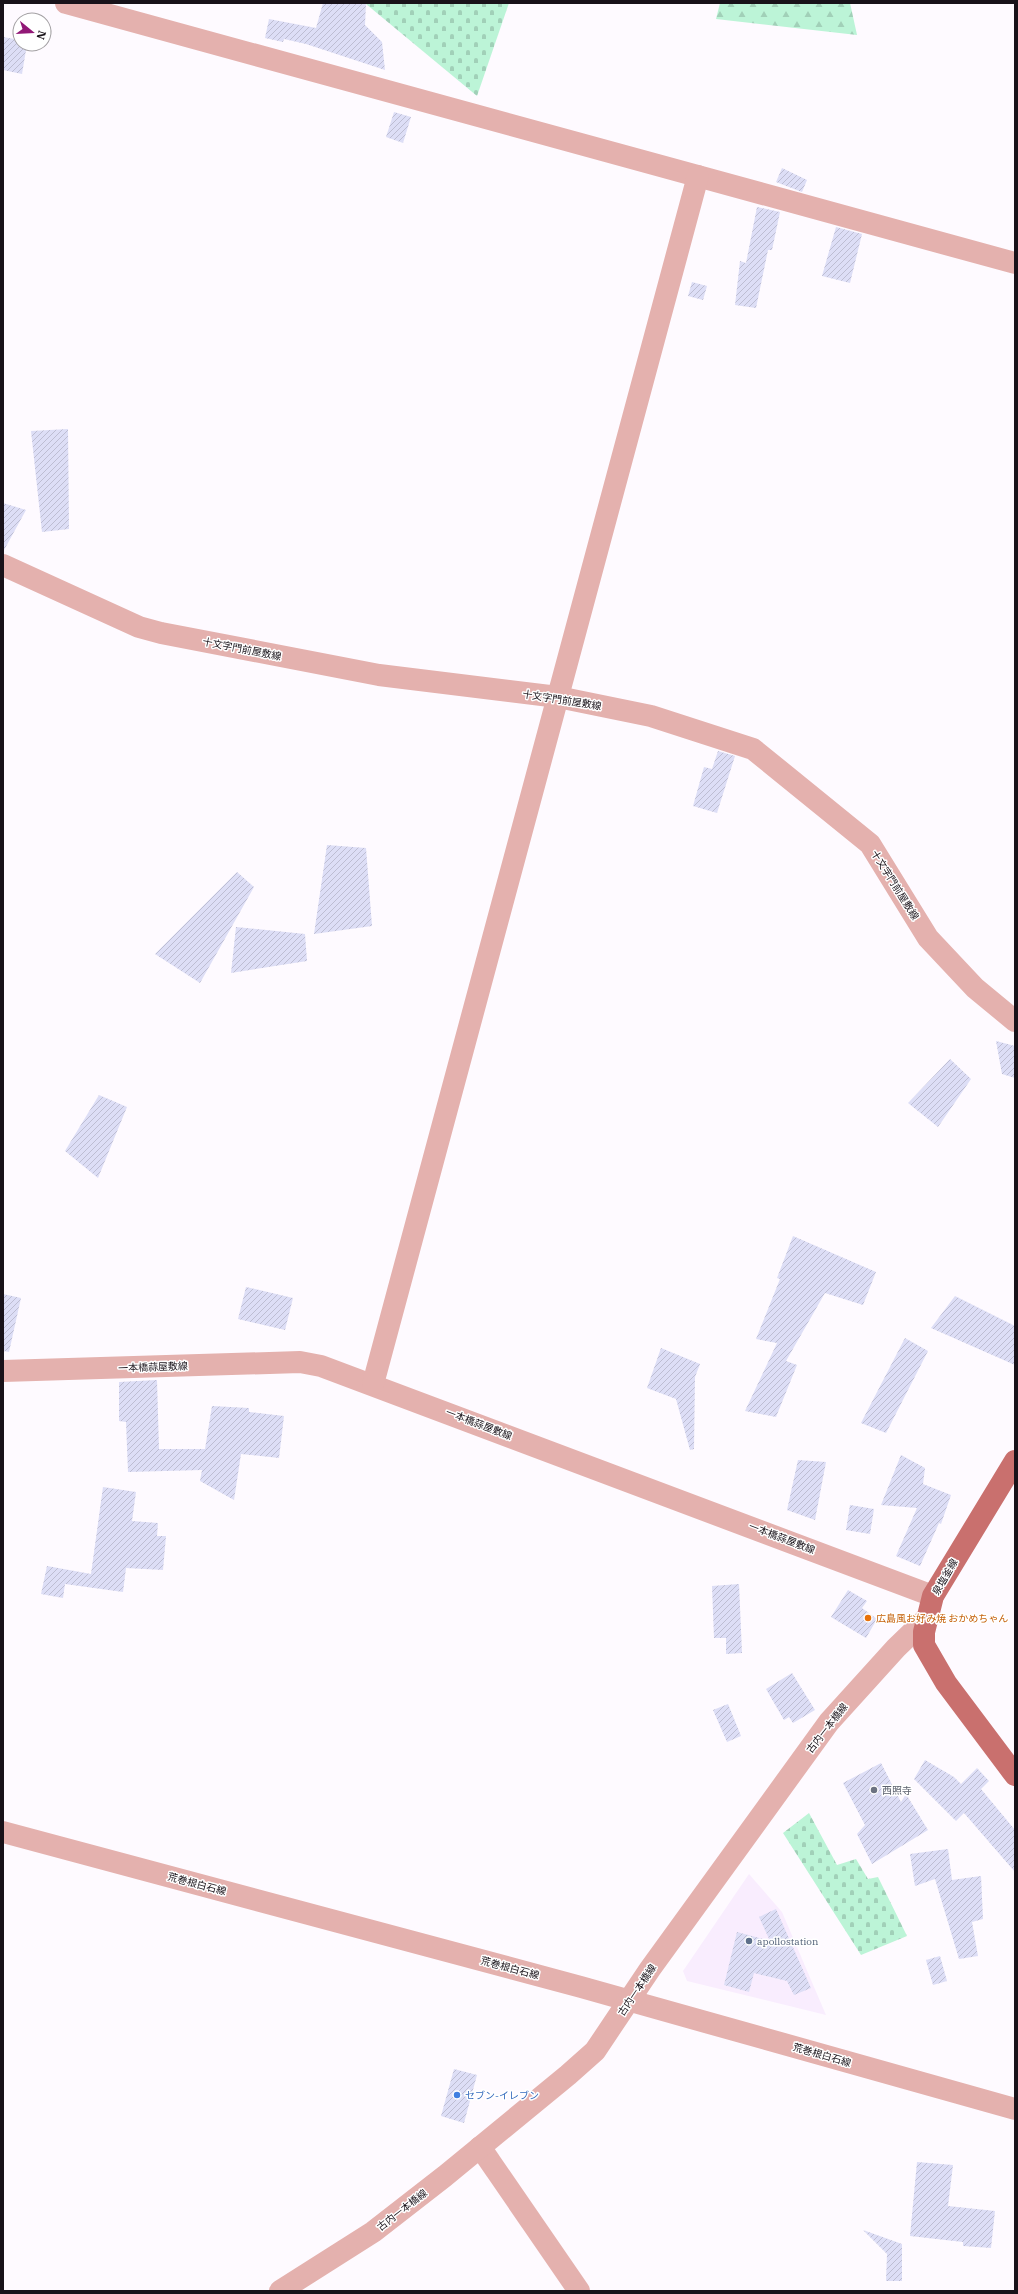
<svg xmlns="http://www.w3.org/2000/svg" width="1018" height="2294" font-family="'IBM Plex Serif','Noto Sans JP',serif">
<defs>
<pattern id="forest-firs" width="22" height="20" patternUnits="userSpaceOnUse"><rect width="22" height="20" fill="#bcf4d7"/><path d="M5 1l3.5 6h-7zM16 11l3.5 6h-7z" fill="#a1d0b8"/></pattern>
<pattern id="cemetery-stones" width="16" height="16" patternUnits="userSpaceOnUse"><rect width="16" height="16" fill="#bcf4d7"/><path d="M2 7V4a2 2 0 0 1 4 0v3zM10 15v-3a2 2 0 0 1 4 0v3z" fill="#a1d0b8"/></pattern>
<pattern id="building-hatch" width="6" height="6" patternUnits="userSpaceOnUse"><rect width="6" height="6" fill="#dddef6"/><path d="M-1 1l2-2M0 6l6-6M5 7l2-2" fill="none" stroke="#bdbdd2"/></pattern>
</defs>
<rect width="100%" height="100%" fill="#fefaff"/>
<path fill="#f9edfe" d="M749 1874 782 1912 826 2015 687 1981 683 1971Z"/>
<path fill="url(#forest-firs)" d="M720 3H850L857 35 716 19Z"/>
<g fill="url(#cemetery-stones)">
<path d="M366 3H509L477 96 366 4Z"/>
<path d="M809 1813 837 1865 856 1859 868 1879 878 1877 907 1936 861 1955 783 1833Z"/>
</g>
<g fill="url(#building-hatch)">
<path d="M323 3H366L365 25 382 42 385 70 306 44 284 39 283 42 265 38 269 19 316 28Z"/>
<path d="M3 37 20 40V44H27L22 74 3 70Z"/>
<path d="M394 112 411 117 403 143 386 137Z"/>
<path d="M782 168 807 180 802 192 776 182Z"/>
<path d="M757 207 780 212 772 250H768L756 308 735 305 740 261 746 263Z"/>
<path d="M836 227 862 234 850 283 822 276Z"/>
<path d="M692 282 707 286 703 300 688 296Z"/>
<path d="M68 429 69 529 42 532 31 431Z"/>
<path d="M3 503 26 510 3 552Z"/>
<path d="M718 751 735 756 717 813 693 806 704 767 712 769Z"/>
<path d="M327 845 366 848 372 926 314 934Z"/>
<path d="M237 872 254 887 200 983 155 954Z"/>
<path d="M236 927 305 934 307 961 231 973Z"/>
<path d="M996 1041 1015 1046V1078L1002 1074Z"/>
<path d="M950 1059 971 1079 938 1127 908 1103Z"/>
<path d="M99 1095 127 1107 98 1178 65 1151Z"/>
<path d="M793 1236 876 1272 863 1305 825 1293 786 1361 797 1365 776 1417 745 1411 777 1343 756 1339 780 1279 777 1278Z"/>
<path d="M246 1287 293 1298 285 1330 238 1319Z"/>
<path d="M3 1294 21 1298 9 1352 3 1351Z"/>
<path d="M955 1296 1015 1326V1365L931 1328Z"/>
<path d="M905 1338 928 1351 886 1433 861 1423Z"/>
<path d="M661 1348 700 1364 695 1377 694 1449 690 1450 676 1399 647 1388Z"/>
<path d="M157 1380 159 1449H205L212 1406 249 1408V1412L284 1416 279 1458 241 1454 234 1500 200 1481 202 1470 128 1472 126 1422 119 1421V1382Z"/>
<path d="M901 1455 925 1468 923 1484 951 1495 941 1524 939 1523 920 1566 896 1556 917 1508 881 1505Z"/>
<path d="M798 1460 826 1462 815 1520 787 1510Z"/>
<path d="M103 1487 136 1492 132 1521 158 1523 157 1536H166L163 1570 126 1568 123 1592 65 1584 63 1598 41 1594 47 1566 91 1574Z"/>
<path d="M850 1505 874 1509 870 1534 846 1530Z"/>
<path d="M739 1584 742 1653 726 1654V1638H714L712 1586Z"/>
<path d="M848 1590 867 1601 862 1608 877 1619 866 1638 831 1617Z"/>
<path d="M792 1673 815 1710 793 1723 789 1717 784 1720 766 1689Z"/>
<path d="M728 1704 741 1736 727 1742 713 1710Z"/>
<path d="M925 1760 954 1777 961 1784 977 1768 989 1781 981 1789 1015 1830V1872L964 1813 956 1821 914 1779Z"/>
<path d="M881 1763 901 1802 906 1794 928 1830 872 1864 857 1834 865 1825 843 1783Z"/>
<path d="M948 1849 952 1880 981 1876 983 1919 972 1922 978 1956 959 1959 935 1879 915 1886 910 1854Z"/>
<path d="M776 1909 811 1988 794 1995 787 1981 754 1973 749 1992 724 1985 737 1932 770 1941 759 1917Z"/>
<path d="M940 1956 947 1981 933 1985 926 1960Z"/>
<path d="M454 2069 477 2075 464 2123 441 2116Z"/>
<path d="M917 2162 953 2165 948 2206 995 2211 991 2248 963 2246V2242L910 2236Z"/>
<path d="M863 2230 902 2244V2281H886L887 2254Z"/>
</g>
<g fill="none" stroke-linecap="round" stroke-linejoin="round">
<g stroke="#e4b1ae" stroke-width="22">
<path d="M66 3 1015 263"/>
<path d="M3 565 139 627 161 633 379 675 558 697 651 716 753 749 870 844 928 938 975 988 1015 1021"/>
<path d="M3 1371 300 1362 321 1366 933 1596"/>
<path d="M373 1384 698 176"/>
<path d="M3 1832 581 1987 1015 2109"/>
<path d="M480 2147 579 2291"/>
<path d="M280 2291 373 2232 445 2176 568 2075 595 2051 650 1969 829 1722 896 1648 925 1620"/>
</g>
<path stroke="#c9706e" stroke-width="22" d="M1015 1461 933 1596 924 1632V1645L946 1683 1015 1775"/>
</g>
<circle fill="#e8710a" stroke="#fff" stroke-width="1.5" cx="868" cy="1618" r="4"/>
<circle fill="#6b7280" stroke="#fff" stroke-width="1.5" cx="874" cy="1790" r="4"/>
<circle fill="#5c6f8a" stroke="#fff" stroke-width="1.5" cx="749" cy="1941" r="4"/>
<circle fill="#3f7fe0" stroke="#fff" stroke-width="1.5" cx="457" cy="2095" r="4"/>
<g text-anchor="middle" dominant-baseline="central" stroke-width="3" stroke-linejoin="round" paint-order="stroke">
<g font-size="10" fill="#181219" stroke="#fff">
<text transform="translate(242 649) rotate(11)">十文字門前屋敷線</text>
<text transform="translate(562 700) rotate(9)">十文字門前屋敷線</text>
<text transform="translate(895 885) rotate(58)">十文字門前屋敷線</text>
<text transform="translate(153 1367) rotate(-2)">一本橋蒜屋敷線</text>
<text transform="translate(479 1424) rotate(21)">一本橋蒜屋敷線</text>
<text transform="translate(782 1538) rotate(21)">一本橋蒜屋敷線</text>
<text transform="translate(945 1577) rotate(-60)">泉塩釜線</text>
<text transform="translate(827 1728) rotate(-52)">古内一本橋線</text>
<text transform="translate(197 1884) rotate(15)">荒巻根白石線</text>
<text transform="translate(510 1968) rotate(15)">荒巻根白石線</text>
<text transform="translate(637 1990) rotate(-56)">古内一本橋線</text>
<text transform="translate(822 2055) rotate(16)">荒巻根白石線</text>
<text transform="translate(402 2210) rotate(-38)">古内一本橋線</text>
</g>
<g font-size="10" fill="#c56008" stroke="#fff" text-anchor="start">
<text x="876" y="1618">広島風お好み焼 おかめちゃん</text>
</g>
<g font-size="10" fill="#5b616d" stroke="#fff" text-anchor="start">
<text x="882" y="1790">西照寺</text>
</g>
<g font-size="10" fill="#4e5e75" stroke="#fff" text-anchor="start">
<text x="757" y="1941">apollostation</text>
</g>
<g font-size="10" fill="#366cbe" stroke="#fff" text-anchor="start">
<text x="465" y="2095">セブン-イレブン</text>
</g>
</g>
<rect width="1018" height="2294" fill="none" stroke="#181219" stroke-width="8"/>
<g transform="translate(32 32) rotate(108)"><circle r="19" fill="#ffffff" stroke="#a3a0a3"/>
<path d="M0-3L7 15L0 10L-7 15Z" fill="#911876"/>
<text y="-6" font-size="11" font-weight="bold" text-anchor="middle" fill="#181219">N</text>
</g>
</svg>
